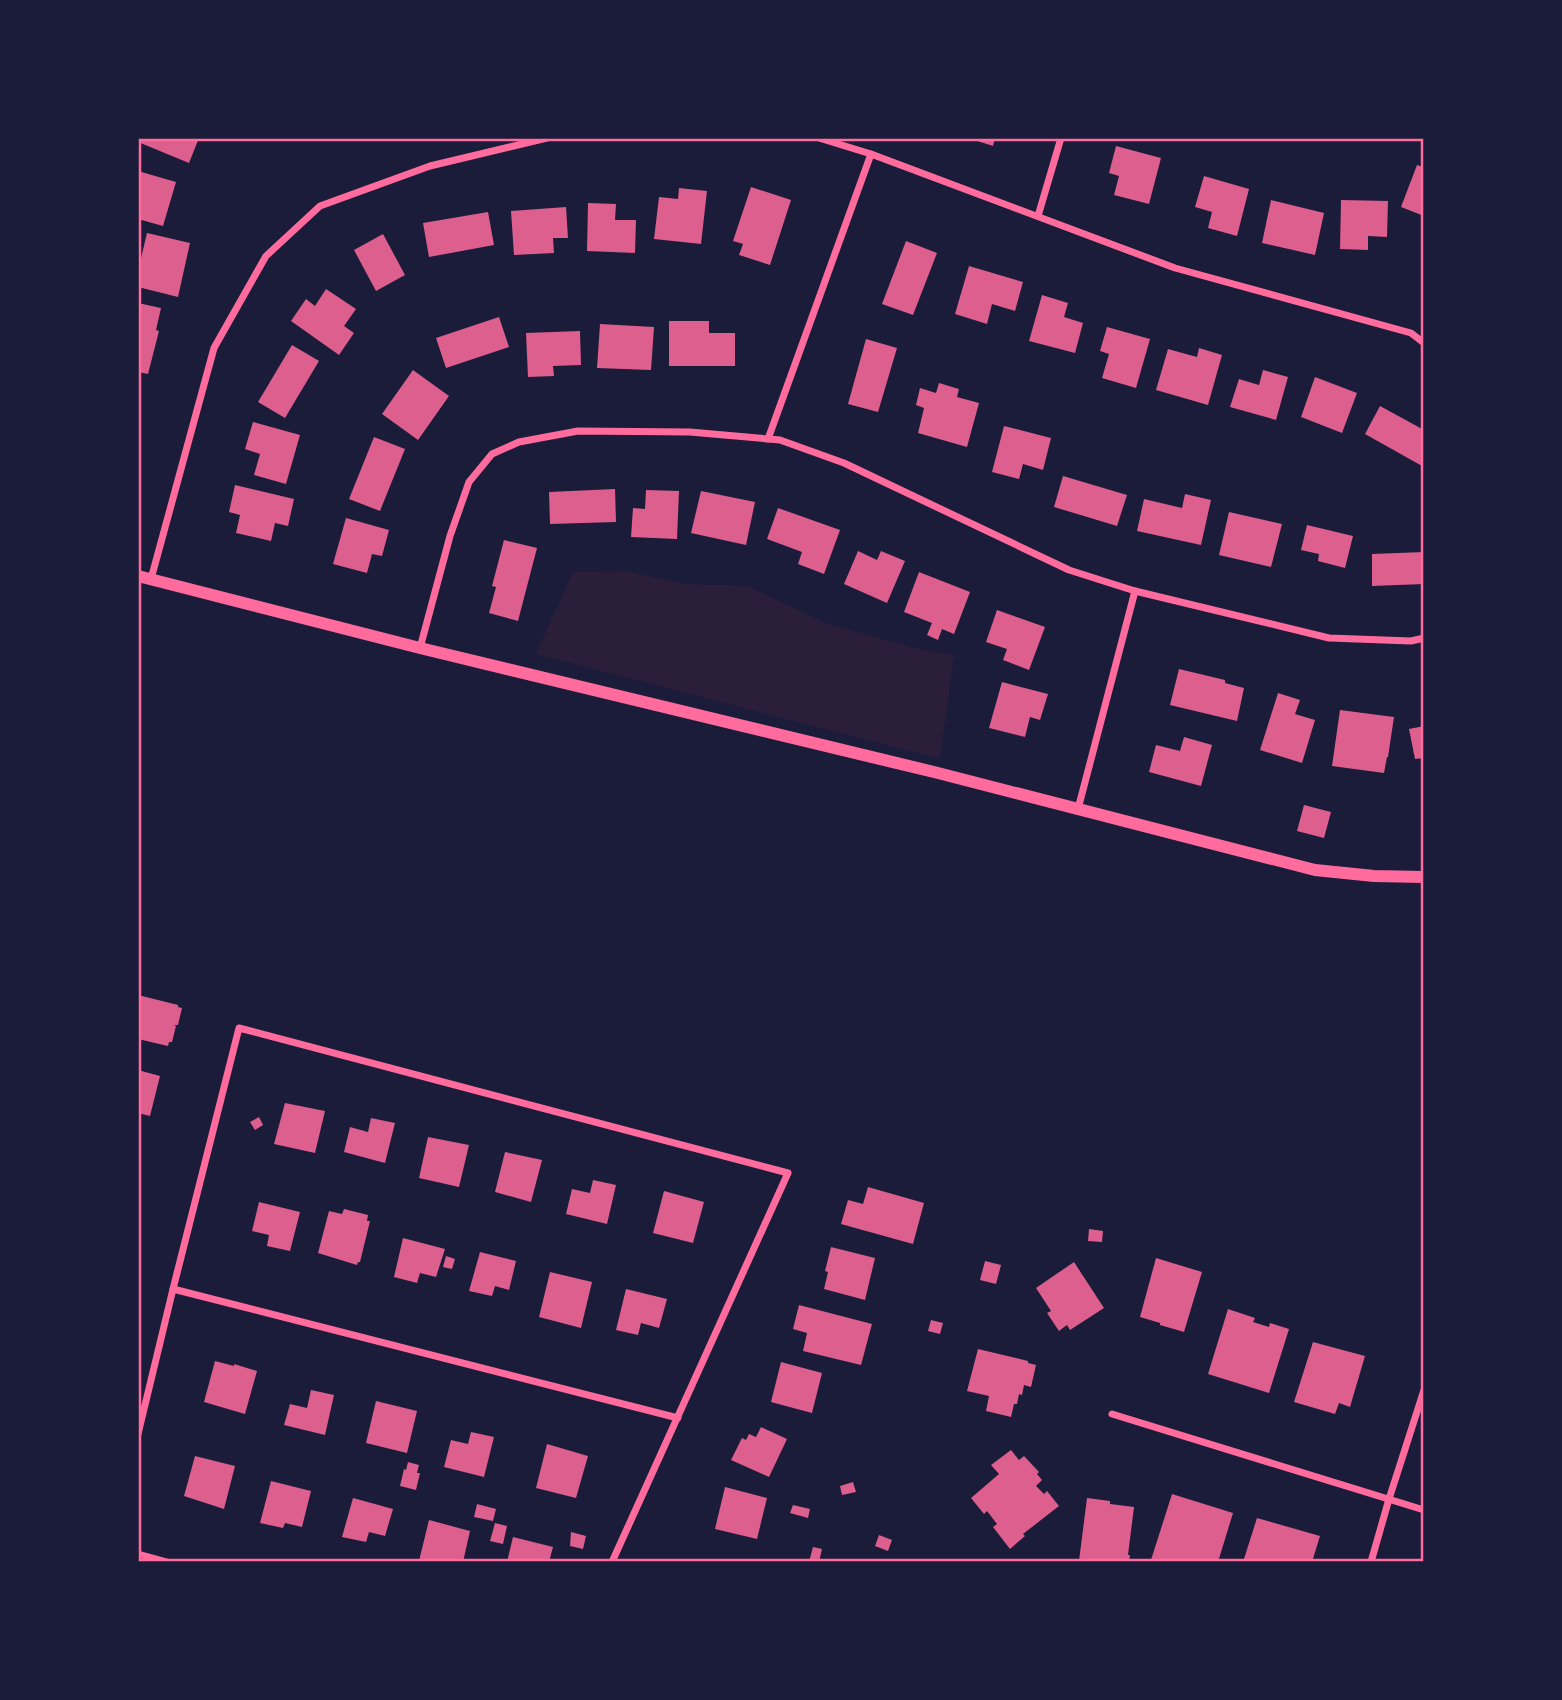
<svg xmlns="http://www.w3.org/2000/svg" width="1562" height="1700" font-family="Ubuntu,sans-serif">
<rect width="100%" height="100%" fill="#1b1b3a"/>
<path fill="#2a1e3b" d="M625 571 686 584 748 586 825 623 919 649 954 655 940 759 536 654 573 572Z"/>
<g fill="#dd5f8e">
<path d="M138 138H199L189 163 138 142Z"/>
<path d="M968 138H995L993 146Z"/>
<path d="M1116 146 1161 158 1149 204 1114 195 1119 176 1109 173Z"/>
<path d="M1417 165 1424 167V216L1401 207Z"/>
<path d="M138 171 176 182 163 226 138 219Z"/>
<path d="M1204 176 1249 189 1237 236 1208 228 1212 212 1195 207Z"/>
<path d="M751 187 791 200 770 265 739 255 743 244 733 241Z"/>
<path d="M679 188 707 191 701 244 654 239 659 197 678 199Z"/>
<path d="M1271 200 1324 213 1315 255 1262 243Z"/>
<path d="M1341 200 1388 201 1387 237 1368 236V250L1340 249Z"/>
<path d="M588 203 616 204 615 220H636L635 253 587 251Z"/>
<path d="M566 207 568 238H553L554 253 514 255 511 211Z"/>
<path d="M488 212 494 245 429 257 423 223Z"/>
<path d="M147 233 190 243 178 297 138 287V271Z"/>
<path d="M383 234 405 275 376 291 354 250Z"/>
<path d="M906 241 937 253 913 315 882 304Z"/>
<path d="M969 266 1023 282 1015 311 992 304 987 324 955 314Z"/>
<path d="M326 289 356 309 344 326 354 333 339 355 291 321 306 299 315 306Z"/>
<path d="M1042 295 1068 303 1064 317 1083 323 1075 353 1029 341Z"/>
<path d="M138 303 161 308 156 330 159 331 148 374 138 372Z"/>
<path d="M499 317 509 347 446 368 436 338Z"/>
<path d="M669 321H709V333H735V366H669Z"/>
<path d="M600 324 654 327 651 370 597 368Z"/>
<path d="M1107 327 1150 339 1136 388 1102 378 1109 354 1100 351Z"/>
<path d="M580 331 581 365 553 366 554 376 528 377 526 333Z"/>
<path d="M866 339 897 348 878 412 848 404Z"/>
<path d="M292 345 319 361 285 418 258 402Z"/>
<path d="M1199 348 1222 355 1208 405 1156 390 1168 349 1197 357Z"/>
<path d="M413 370 449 396 418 440 382 414Z"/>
<path d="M1263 370 1288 377 1276 420 1230 407 1239 379 1259 385Z"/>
<path d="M1315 377 1357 393 1342 433 1301 417Z"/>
<path d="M939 383 959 389 957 397 979 403 967 447 918 433 924 408 916 405 920 388 936 393Z"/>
<path d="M1380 406 1424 430 1422 466 1365 434Z"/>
<path d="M253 422 300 435 286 484 254 475 260 454 245 449Z"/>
<path d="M1004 426 1051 438 1043 470 1023 464 1019 479 992 472Z"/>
<path d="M374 437 405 449 380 511 349 499Z"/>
<path d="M1063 476 1127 495 1117 526 1054 507Z"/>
<path d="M235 485 294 499 288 526 275 523 271 541 236 533 240 515 229 512Z"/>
<path d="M615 489 616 522 550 524 549 492Z"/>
<path d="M646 490 679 491 677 539 631 537 633 508 645 509Z"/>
<path d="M701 491 755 502 746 545 691 533Z"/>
<path d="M1185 494 1211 500 1201 545 1137 531 1144 499 1182 508Z"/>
<path d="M778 508 840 530 824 574 798 564 802 552 767 539Z"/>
<path d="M1229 512 1282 524 1271 567 1219 555Z"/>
<path d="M346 518 389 530 382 556 372 554 367 573 333 564Z"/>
<path d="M1307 525 1353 536 1345 568 1318 561 1319 554 1301 550Z"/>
<path d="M504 540 537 548 518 621 489 613 496 587 492 586Z"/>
<path d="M858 551 877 560 881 551 905 561 887 603 844 584Z"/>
<path d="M1424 552V584L1372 586V554Z"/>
<path d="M919 572 970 592 954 634 942 629 938 640 927 635 932 623 904 612Z"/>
<path d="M997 610 1045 627 1029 670 1003 660 1007 649 986 642Z"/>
<path d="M1179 669 1225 680V683L1244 688 1237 721 1170 705Z"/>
<path d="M1002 682 1048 694 1040 720 1030 717 1025 737 989 728Z"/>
<path d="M1278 693 1300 700 1295 714 1315 720 1302 763 1260 750Z"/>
<path d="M1340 710 1394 717 1388 757H1387L1384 773 1332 766Z"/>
<path d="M1424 726V758L1415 759 1409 729Z"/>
<path d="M1184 737 1212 745 1201 786 1149 772 1156 745 1180 751Z"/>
<path d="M1304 805 1331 812 1324 838 1297 831Z"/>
<path d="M138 995 178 1005V1007L182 1008 178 1025H174L176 1026 172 1042H169L168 1046 138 1039Z"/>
<path d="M138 1070 160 1076 150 1116 138 1113Z"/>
<path d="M285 1103 325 1111 315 1153 274 1144Z"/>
<path d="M259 1117 263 1125 255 1130 250 1122Z"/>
<path d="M371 1118 395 1123 385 1163 344 1152 350 1127 368 1132Z"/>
<path d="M428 1137 469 1145 459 1187 419 1178Z"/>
<path d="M505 1152 542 1160 531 1202 495 1192Z"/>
<path d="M593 1180 616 1185 607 1224 566 1214 572 1189 590 1193Z"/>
<path d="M868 1187 924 1203 913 1244 841 1224 848 1200 863 1204Z"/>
<path d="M664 1191 704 1202 693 1243 653 1233Z"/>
<path d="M259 1202 300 1212 290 1251 267 1246 269 1235 252 1231Z"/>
<path d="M344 1209 368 1215 367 1221H370L360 1262H358L357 1265 318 1253 329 1211 342 1214Z"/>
<path d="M1089 1229 1103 1231 1102 1242 1088 1241Z"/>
<path d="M403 1238 445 1249 436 1277 420 1273 417 1283 394 1277Z"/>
<path d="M831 1247 875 1258 865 1300 824 1289 828 1272 825 1271Z"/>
<path d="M480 1252 516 1261 509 1290 495 1286 492 1296 469 1291Z"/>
<path d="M446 1256 455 1259 452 1269 443 1267Z"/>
<path d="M1156 1258 1202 1272 1184 1332 1160 1325V1323L1140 1317Z"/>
<path d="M985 1261 1001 1265 996 1284 980 1280Z"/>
<path d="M1074 1262 1104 1308 1070 1330 1067 1325 1059 1331 1047 1313 1051 1311 1036 1288Z"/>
<path d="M550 1272 592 1282 581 1328 539 1317Z"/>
<path d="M626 1289 667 1299 659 1328 641 1323 638 1335 616 1330Z"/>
<path d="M799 1305 872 1324 861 1365 803 1351 807 1333 793 1329Z"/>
<path d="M1228 1309 1255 1318 1253 1322 1269 1327 1270 1323 1289 1329 1269 1393 1208 1374Z"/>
<path d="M931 1320 943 1323 940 1334 928 1331Z"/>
<path d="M1313 1342 1365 1356 1350 1407 1339 1403 1335 1414 1294 1402Z"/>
<path d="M978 1349 1028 1361V1363L1036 1365 1031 1387 1024 1385 1022 1395 1019 1394 1017 1404H1014L1011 1417 986 1411 989 1396 967 1391Z"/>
<path d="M215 1361 234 1366V1364L257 1371 245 1414 204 1402Z"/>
<path d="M781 1362 822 1373 812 1413 771 1402Z"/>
<path d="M311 1390 334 1395 325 1435 284 1425 290 1404 307 1408Z"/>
<path d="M376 1401 417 1411 407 1453 366 1443Z"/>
<path d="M761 1427 787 1439 769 1477 731 1460 742 1438 746 1440 749 1434 756 1437Z"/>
<path d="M471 1432 494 1437 484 1477 444 1467 451 1440 468 1444Z"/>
<path d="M547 1444 588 1456 576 1498 536 1488Z"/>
<path d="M1011 1450 1019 1460 1024 1456 1039 1472 1037 1474 1042 1480 1036 1486 1044 1494 1047 1491 1059 1506 1023 1534 1025 1536 1010 1549 993 1527 997 1524 987 1511 984 1514 971 1498 999 1474 991 1465Z"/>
<path d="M195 1456 235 1466 224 1509 184 1496Z"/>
<path d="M408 1462 419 1465 417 1473H420L416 1490 400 1486 404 1469 406 1470Z"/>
<path d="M271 1481 311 1491 302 1527 285 1523 283 1528 260 1523Z"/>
<path d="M853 1482 856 1492 842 1495 840 1486Z"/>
<path d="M725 1487 767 1498 757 1539 715 1529Z"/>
<path d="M1172 1494 1233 1513 1218 1562H1158L1151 1560Z"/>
<path d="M353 1498 393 1509 385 1536 369 1532 366 1542 342 1537Z"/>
<path d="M1087 1498 1110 1501V1504L1134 1507 1128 1555H1130L1129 1562 1079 1561Z"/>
<path d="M477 1504 496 1509 493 1521 474 1517Z"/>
<path d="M793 1505 810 1509 808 1518 790 1513Z"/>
<path d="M1257 1518 1320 1536 1312 1562H1243Z"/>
<path d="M429 1520 470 1531 463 1562 419 1561Z"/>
<path d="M495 1523 507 1526 503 1544 490 1541Z"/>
<path d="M571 1532 586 1536 583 1549 570 1546Z"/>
<path d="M879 1535 892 1540 888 1551 875 1546Z"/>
<path d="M513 1537 553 1547 549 1562H507Z"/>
<path d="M813 1547 822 1549 819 1562H809Z"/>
</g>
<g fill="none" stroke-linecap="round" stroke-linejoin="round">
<g stroke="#ff6b9d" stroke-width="7">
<path d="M819 138 871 154 1175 268 1411 333 1424 343"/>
<path d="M1038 216 1061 138"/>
<path d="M768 439 871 154"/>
<path d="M151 579 214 348 266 256 320 206 430 166 547 138"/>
<path d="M420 648 450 536 469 482 492 454 519 442 578 431 690 432 780 440 844 463 1069 570 1135 591 1329 638 1411 641 1424 638"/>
<path d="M1078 809 1135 591"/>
<path d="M173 1289 678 1418"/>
<path d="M1112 1414 1424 1510"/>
<path d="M138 1434 173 1289 239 1028 788 1173 612 1562"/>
<path d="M138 1554 167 1562"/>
<path d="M1371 1562 1389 1499 1424 1390"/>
</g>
<path stroke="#ff6b9d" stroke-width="12" d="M138 576 420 648 938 773 1315 870 1374 876 1424 877"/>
</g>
<rect width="1562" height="1700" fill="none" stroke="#1b1b3a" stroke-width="280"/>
<rect x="140" y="140" width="1282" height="1420" fill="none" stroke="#ff6b9d" stroke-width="2.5"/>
</svg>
